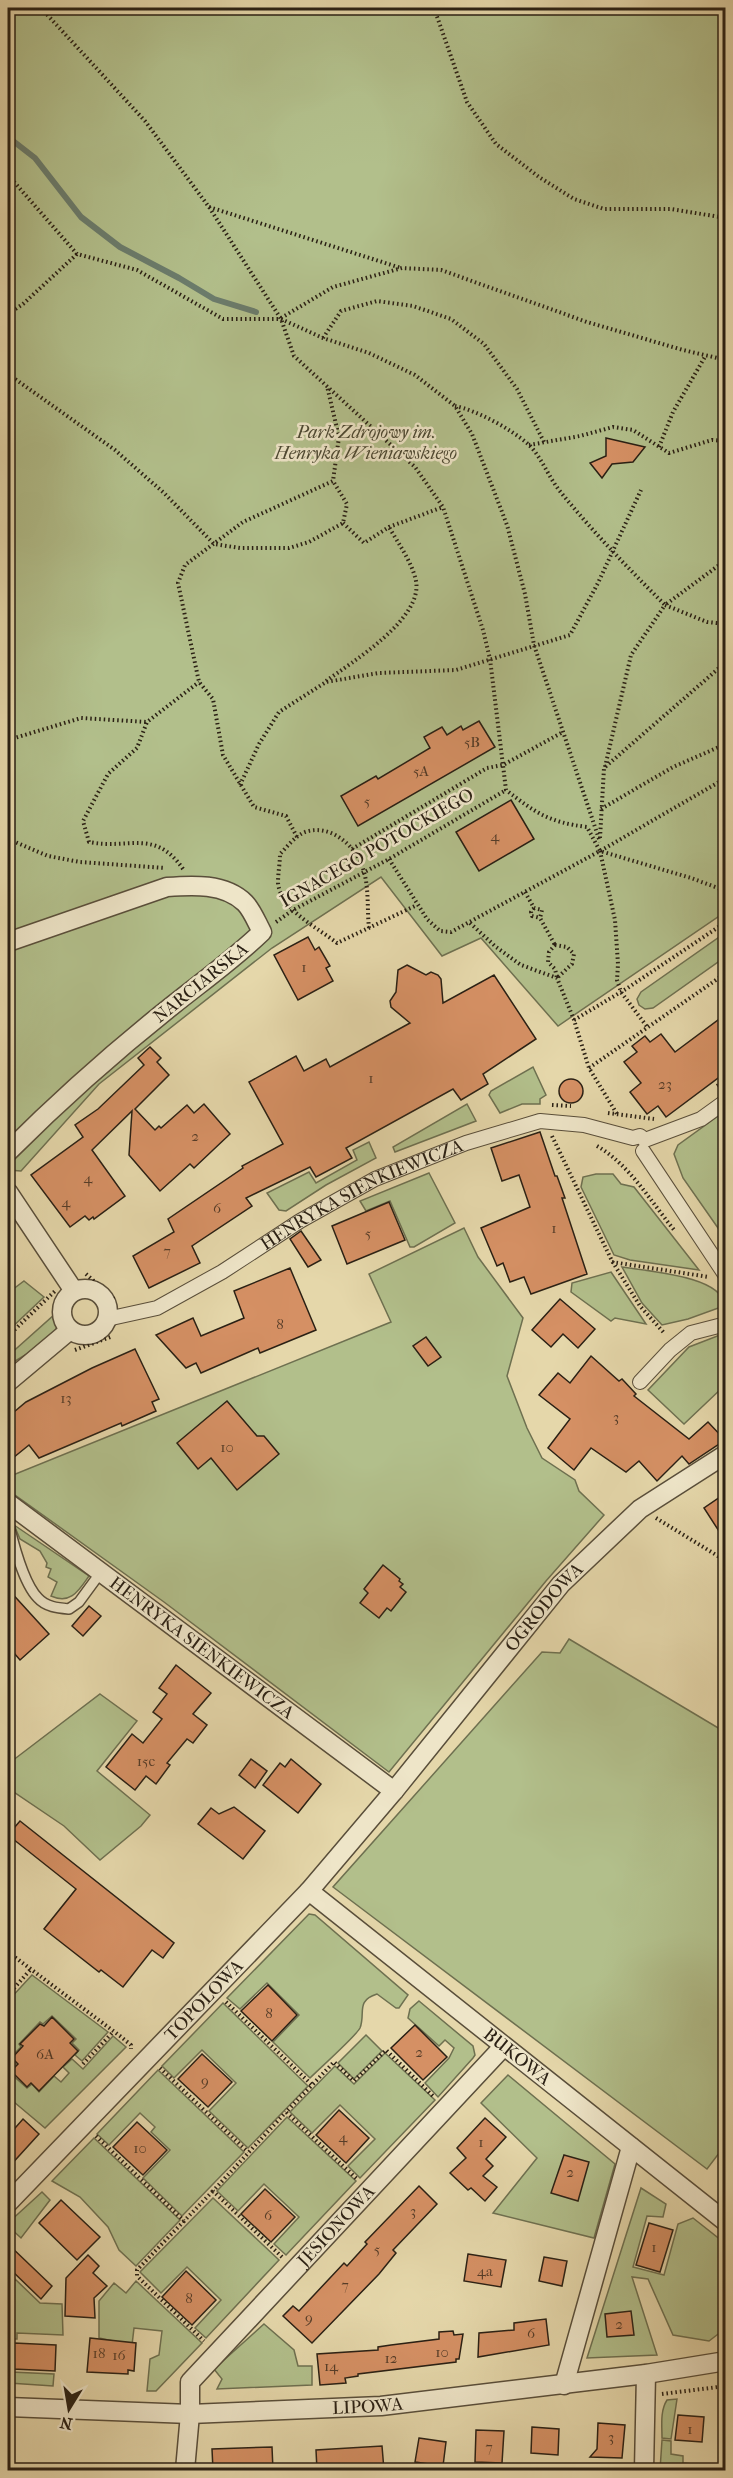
<svg xmlns="http://www.w3.org/2000/svg" width="733" height="2478" font-family="'IM FELL French Canon',serif">
<rect width="100%" height="100%" fill="#e5d7aa"/>
<filter id="stains"><feTurbulence type="fractalNoise" baseFrequency=".00333" numOctaves="4"/><feColorMatrix values="0 0 0 0 .2 0 0 0 0 .09 0 0 0 0 .02 0 0 0 .5 -.17"/></filter>
<radialGradient id="worn" r=".72"><stop offset=".6" stop-color="#630" stop-opacity="0"/><stop offset="1" stop-color="#630" stop-opacity=".3"/></radialGradient>
<g fill="#b2bf8b" stroke="#6e7050" stroke-width="1.5">
<path d="M8 8H726L725 912 558 1026 481 938 442 956 381 877 272 948 99 1084 21 1171 8 1170Z"/>
<path d="M725 933V957L653 1008 645 1009 639 1005 637 999 641 992Z"/>
<path d="M533 1067 546 1095 540 1099V1104H522L500 1113 489 1095 491 1091Z"/>
<path d="M467 1104 476 1121 395 1152 393 1147Z"/>
<path d="M725 1111V1238L683 1178 674 1154 678 1145Z"/>
<path d="M369 1142 376 1158 326 1185 286 1211 279 1210 267 1193 309 1172 316 1183 357 1160 353 1150Z"/>
<path d="M429 1173 455 1223 414 1247H410L390 1201 366 1211 360 1201Z"/>
<path d="M596 1174H613L621 1184 634 1187 699 1270 630 1260 614 1255 581 1187 583 1177Z"/>
<path d="M464 1228 478 1257 523 1318 507 1376 527 1428 542 1458 575 1480 579 1491 604 1515 546 1581 389 1772 164 1602 8 1490V1477L391 1322 369 1274Z"/>
<path d="M622 1267C645 1271 725 1276 724 1306L688 1319 662 1325 642 1303Z"/>
<path d="M611 1272 646 1324 615 1318 611 1321 571 1292 572 1283Z"/>
<path d="M24 1281 44 1297 8 1331V1293Z"/>
<path d="M54 1315 57 1327 50 1340 12 1363 9 1362 8 1356Z"/>
<path d="M725 1333V1389L723 1387 684 1424 648 1390 689 1347Z"/>
<path d="M14 1525 89 1576C79 1590 71 1605 51 1596L57 1582 48 1577 51 1569 46 1567 47 1563 40 1551 20 1539Z"/>
<path d="M569 1639 725 1732 726 2144 707 2169 333 1887 542 1652 560 1653Z"/>
<path d="M100 1694 137 1721 97 1771 150 1815 141 1826 100 1860 64 1826 8 1788V1764Z"/>
<path d="M309 1914 315 1915 408 1995 399 2008H396L377 1994C355 2001 366 2013 360 2028 356 2036 319 2069 310 2078L273 2042 299 2015 267 1983 240 2009 227 1998Z"/>
<path d="M32 1975 108 2032 82 2061 75 2055 79 2050 72 2043 76 2039 52 2016 43 2024 40 2022 19 2044 21 2047 10 2058 16 2064 9 2072 27 2088 32 2084 39 2092 54 2076 61 2082 69 2073 63 2067 72 2059 83 2069 113 2036 126 2047 45 2128 8 2097V2001Z"/>
<path d="M419 2001 473 2046 475 2055 473 2058 438 2097 425 2083 449 2058 454 2048 445 2040 439 2046 408 2018 410 2009Z"/>
<path d="M223 2003 308 2086 248 2148 209 2111 236 2083 202 2050 174 2078 162 2066Z"/>
<path d="M366 2035 382 2051 354 2079 338 2063Z"/>
<path d="M385 2053 435 2100 360 2178 348 2166 375 2139 340 2105 312 2133 290 2112 335 2066 354 2084Z"/>
<path d="M158 2070 244 2152 182 2216 143 2178 170 2150 151 2132 155 2127 140 2113 109 2145 97 2134Z"/>
<path d="M508 2075 615 2164 594 2238 493 2213 537 2158 481 2103Z"/>
<path d="M287 2117 356 2181 286 2255 274 2244 299 2217 264 2184 238 2211 217 2191Z"/>
<path d="M94 2138 180 2220 136 2266 119 2250 108 2227 80 2197 52 2181Z"/>
<path d="M641 2188 666 2204 663 2217 647 2216 633 2267 664 2275 678 2224 693 2218 722 2241 726 2328 709 2341 673 2335 648 2279 632 2277 657 2355 587 2358Z"/>
<path d="M42 2192 50 2200 21 2238 8 2226V2223Z"/>
<path d="M213 2198 279 2260 206 2338 195 2328 221 2300 187 2267 161 2293 140 2272Z"/>
<path d="M15 2279 40 2303 62 2304 63 2335 17 2333V2339H10L8 2344V2286Z"/>
<path d="M136 2281 202 2343 156 2391H147L150 2359 159 2355 162 2331 134 2328 132 2345 99 2338V2301L114 2283 126 2293Z"/>
<path d="M264 2324 294 2350 298 2366H312V2385L217 2389 222 2379 214 2369Z"/>
<path d="M8 2368H11V2372L54 2374 53 2386 9 2383Z"/>
<path d="M677 2399 671 2439 662 2438C662 2425 660 2411 667 2400Z"/>
<path d="M662 2440 671 2441V2454L683 2456V2463L710 2466V2470H660Z"/>
</g>
<g fill="none" stroke-linecap="round" stroke-linejoin="round">
<path stroke="#6b7c6c" stroke-width="6" d="M8 137 35 158 81 217 120 247 179 278 214 299 256 312"/>
</g>
<g fill="#d59064" stroke="#2a2014" stroke-width="1.5">
<path d="M606 438 645 447 633 462 612 464 602 478 590 463 606 456Z"/>
<path d="M479 721 495 747 358 826 341 796 376 776 378 779 430 748 424 737 442 727 447 735 461 726 463 730Z"/>
<path d="M511 800 534 839 479 871 456 832Z"/>
<path d="M308 937 315 950 319 947 330 966 326 968 333 981 298 1000 274 955Z"/>
<path d="M407 965 426 975 431 972 438 975 441 979 443 1003 494 975 536 1039 483 1074 488 1084 461 1100 453 1089 346 1148 352 1158 316 1177 310 1167 246 1198 252 1206 192 1246 200 1263 149 1288 133 1256 174 1232 168 1219 243 1168 242 1166 283 1144 249 1082 296 1056 304 1071 326 1059 330 1067 410 1023 391 1007 390 1001 396 992 398 970Z"/>
<path d="M726 1014V1072L666 1117 658 1106 647 1114 630 1092 641 1083 624 1062 637 1052 632 1046 645 1036 650 1042 661 1034 675 1052Z"/>
<path d="M150 1047 161 1058 157 1062 169 1075 135 1109 155 1130 159 1126 161 1128 187 1105 194 1113 204 1104 230 1134 194 1168 190 1164 160 1191 129 1155 132 1111 92 1150 125 1196 94 1219 93 1217 89 1220 85 1216 70 1227 31 1175 83 1137 75 1125 98 1109 144 1065 138 1058Z"/>
<circle cx="571" cy="1091" r="12"/>
<path d="M540 1132 555 1176H557L565 1198H562L587 1274 531 1294 524 1277 510 1282 503 1263 497 1266 481 1228 530 1207 519 1175 502 1181 491 1148Z"/>
<path d="M389 1202 405 1240 347 1264 332 1226Z"/>
<path d="M301 1231 321 1260 308 1267 290 1239Z"/>
<path d="M290 1268 316 1330 260 1353 258 1348 201 1373 196 1363 186 1368 156 1335 193 1318 201 1336 244 1318 234 1291Z"/>
<path d="M560 1299 595 1329 578 1348 563 1334 551 1347 532 1330Z"/>
<path d="M426 1337 441 1357 428 1366 413 1346Z"/>
<path d="M135 1349 159 1399 152 1402 156 1411 122 1426 121 1423 39 1458 29 1445 8 1462V1417L26 1402 92 1368Z"/>
<path d="M591 1356 619 1381 622 1379 636 1394 634 1396 689 1439 708 1422 725 1440 689 1464 682 1456 657 1481 639 1461 626 1472 591 1448 574 1470 548 1448 570 1419 539 1395 558 1373 570 1383Z"/>
<path d="M227 1401 257 1436H264L279 1454 237 1490 211 1458 198 1469 177 1443Z"/>
<path d="M726 1493V1542L704 1508Z"/>
<path d="M383 1565 400 1579 399 1581 403 1584 400 1587 406 1592 391 1611 387 1608 379 1618 360 1603 368 1593 364 1589Z"/>
<path d="M8 1589 49 1634 20 1660 8 1646Z"/>
<path d="M89 1606 101 1616 83 1636 72 1626Z"/>
<path d="M176 1665 211 1693 193 1714 207 1725 193 1743 187 1739 167 1763 170 1765 156 1784 146 1776 135 1790 106 1767 132 1734 143 1743 162 1719 153 1712 167 1694 159 1688Z"/>
<path d="M251 1759 267 1771 255 1788 239 1775Z"/>
<path d="M291 1759 321 1784 298 1813 263 1785 280 1763 285 1767Z"/>
<path d="M234 1807 265 1831 243 1859 198 1824 211 1808 219 1814Z"/>
<path d="M20 1821 174 1943 163 1958 152 1950 123 1987 101 1970 99 1972 44 1929 76 1889 8 1835Z"/>
<path d="M268 1985 297 2015 272 2041 241 2011Z"/>
<path d="M52 2017 74 2039 70 2043 78 2051 39 2091 31 2083 27 2087 11 2071 18 2064 12 2058 23 2046 20 2044 40 2024 44 2026Z"/>
<path d="M415 2025 447 2057 423 2080 391 2048Z"/>
<path d="M202 2054 232 2082 208 2107 178 2079Z"/>
<path d="M339 2110 369 2138 346 2163 316 2135Z"/>
<path d="M485 2118 506 2137 486 2159 493 2166 483 2176 497 2187 485 2201 471 2188 468 2190 450 2173 466 2158 457 2148Z"/>
<path d="M23 2119 39 2134 8 2168V2136Z"/>
<path d="M137 2122 167 2150 143 2175 113 2147Z"/>
<path d="M564 2155 589 2162 578 2201 551 2193Z"/>
<path d="M419 2186 437 2204 393 2250 396 2253 379 2274 312 2343 283 2316 293 2306 299 2311 344 2263 347 2266 367 2244 365 2242Z"/>
<path d="M265 2189 295 2217 271 2242 241 2214Z"/>
<path d="M61 2200 100 2237 77 2260 39 2223Z"/>
<path d="M649 2223 673 2230 660 2272 636 2265Z"/>
<path d="M8 2244 52 2286 41 2299 8 2267Z"/>
<path d="M468 2254 506 2260 501 2287 464 2281Z"/>
<path d="M88 2255 99 2266 93 2273 107 2286 94 2298 95 2318 65 2316 66 2278Z"/>
<path d="M544 2257 567 2261 562 2286 539 2281Z"/>
<path d="M186 2271 216 2300 192 2325 162 2297Z"/>
<path d="M631 2311 634 2335 607 2337 605 2314Z"/>
<path d="M546 2319 549 2345 478 2357 479 2333 514 2330V2323Z"/>
<path d="M453 2331 454 2335 463 2334 459 2359H456V2362L358 2374V2376L345 2378 346 2383 320 2385 317 2354 378 2350V2347L391 2345 439 2339V2332Z"/>
<path d="M90 2338 136 2343 134 2371 128 2370V2374L87 2372Z"/>
<path d="M14 2343 56 2345 55 2371 13 2369Z"/>
<path d="M678 2415 704 2417 702 2442 675 2440Z"/>
<path d="M598 2423 625 2425 622 2458 590 2457 597 2449Z"/>
<path d="M532 2427 559 2429 558 2455 531 2453Z"/>
<path d="M476 2430 504 2431 502 2463 475 2462Z"/>
<path d="M419 2438 446 2442 443 2466 415 2462Z"/>
<path d="M382 2446 384 2470H317L316 2450Z"/>
<path d="M272 2447 273 2470H213L212 2449Z"/>
</g>
<g fill="none" stroke-linecap="round" stroke-linejoin="round">
<g stroke="#594e3a" stroke-width="12">
<path id="service" d="M8 1521C13 1542 23 1583 38 1598 46 1607 58 1608 69 1609L79 1602 101 1572"/>
</g>
<g stroke="#594e3a" stroke-width="16">
<g id="pedestrian">
<path d="M645 1140 701 1119 726 1101"/>
<path d="M643 1151 726 1276"/>
<path id="s1" d="M107 1319 157 1308 222 1272 300 1221 375 1179 466 1143 540 1121 584 1125 633 1138 640 1136 645 1140"/>
<path d="M640 1382 670 1350 691 1333 726 1324"/>
</g>
</g>
<g stroke="#594e3a" stroke-width="21">
<g id="minor">
<path d="M8 942 167 887C192 885 225 883 245 903 252 910 257 923 262 932 234 959 203 981 173 1005 115 1051 60 1100 8 1152"/>
<path d="M8 1192 74 1291"/>
<circle cx="85" cy="1312" r="23"/>
<path d="M8 1382 70 1330"/>
<path id="s2" d="M8 1503 394 1791"/>
<path id="s3" d="M309 1891 726 2222"/>
<path id="s4" d="M8 2203 309 1891 394 1791 561 1584 640 1509 726 1454"/>
<path d="M564 2385 631 2147"/>
<path id="s5" d="M8 2407 190 2414 381 2406 646 2374 726 2361"/>
<path id="s6" d="M185 2470 190 2414V2382L503 2047"/>
<path d="M644 2470 646 2374"/>
</g>
</g>
<g stroke="#2a2014" stroke-width="4" stroke-dasharray="1.5 3" stroke-linecap="butt">
<path d="M41 8 145 121 209 207 281 319 294 356 415 467 443 507 483 630 490 659 506 790C536 813 548 822 587 827L600 851 691 878 726 891"/>
<path d="M434 8 467 102 496 144 539 177 574 199 604 209H671L726 218"/>
<path d="M8 175 77 254 137 270 223 319H281L323 338 369 353 415 375 455 406 472 434 507 525 525 594 534 645 600 842"/>
<path d="M209 207 401 268"/>
<path d="M8 314 23 304 77 254"/>
<path d="M281 318 333 287 402 268 441 270 587 322 683 350 726 360"/>
<path d="M323 338 341 311 377 301 413 306 451 319 484 344 517 389 544 442"/>
<path d="M8 374 115 450 164 493 214 544 240 548H289L309 542 343 523 347 504 333 481"/>
<path d="M455 406C476 410 511 429 528 444 541 456 548 476 559 490 592 531 628 568 665 605L726 560"/>
<path d="M529 445 580 436 613 427 633 430 669 453 712 440 726 441"/>
<path d="M659 447 673 412 706 355"/>
<path d="M343 523 364 543 389 527 443 507"/>
<path d="M326 681C352 662 423 619 416 581 412 562 398 543 389 527"/>
<path d="M8 740 81 718 147 722"/>
<path d="M605 767 631 655 665 605 707 622 726 624"/>
<path d="M240 785 259 744 279 712 326 682 379 673 456 670 570 635 598 583 641 490"/>
<path d="M601 809 673 767 726 744"/>
<path d="M297 837 286 816 254 807 223 755 213 699 199 682 178 583 185 565 243 522 333 481 339 437 327 386"/>
<path d="M600 838 604 768 726 662"/>
<path d="M8 839 48 856 80 862 165 868"/>
<path d="M352 849 487 768 503 765 563 732"/>
<path d="M600 851 615 920 618 964 617 980 621 992 648 1028"/>
<path d="M389 859 427 919 440 931 451 932 600 851 726 778"/>
<path d="M183 869C155 828 128 850 89 842L83 821 108 774 137 748 147 722 199 682"/>
<path d="M525 892 534 908 542 910 540 918 555 945"/>
<path d="M534 908 531 912 532 916 540 918"/>
<path d="M276 922 293 910 389 859 506 790"/>
<path d="M470 923 496 947 521 965 557 978 574 1020 589 1068 617 1114"/>
<path d="M369 928C367 910 369 889 364 872 358 847 331 823 305 832 295 836 287 847 280 854 280 863 278 873 278 883 281 910 318 928 337 943L417 905"/>
<path d="M555 945 567 947 574 954 572 964 557 978 555 969 548 962 549 952Z"/>
<path d="M574 1020 626 989 726 922"/>
<path d="M589 1068 726 973"/>
<path d="M717 1086 726 1080"/>
<path d="M552 1105 571 1106"/>
<path d="M608 1113 654 1119"/>
<path d="M552 1136 612 1261 640 1306 665 1334"/>
<path d="M597 1146C630 1165 651 1202 675 1231"/>
<path d="M612 1262 709 1277"/>
<path d="M86 1274 116 1301"/>
<path d="M8 1336 55 1291"/>
<path d="M75 1350 113 1336"/>
<path d="M656 1518 726 1561"/>
<path d="M8 1952 120 2036 131 2045V2049"/>
<path d="M8 1995 31 1969"/>
<path d="M226 2002 312 2085 286 2112 358 2180"/>
<path d="M83 2064 113 2032"/>
<path d="M160 2068 248 2152"/>
<path d="M313 2084 334 2062 354 2081 386 2050 433 2096"/>
<path d="M96 2136 184 2221 213 2191"/>
<path d="M184 2221 137 2270V2276L204 2341"/>
<path d="M282 2257 213 2191 286 2112"/>
<path d="M662 2394 726 2386"/>
</g>
<use href="#service" stroke="#eee5c8" stroke-width="9"/>
<use href="#pedestrian" stroke="#eee5c8" stroke-width="14"/>
<use href="#minor" stroke="#eee5c8" stroke-width="18"/>
</g>
<g text-anchor="middle" dominant-baseline="central" stroke-width="5" stroke-linejoin="round" paint-order="stroke">
<g font-size="15" fill="#553c28">
<text x="472" y="742">5B</text>
<text x="421" y="771">5A</text>
<text x="367" y="801">5</text>
<text x="495" y="836">4</text>
<text x="304" y="967">1</text>
<text x="371" y="1078">1</text>
<text x="665" y="1084">23</text>
<text x="195" y="1136">2</text>
<text x="88" y="1178">4</text>
<text x="66" y="1202">4</text>
<text x="217" y="1208">6</text>
<text x="554" y="1228">1</text>
<text x="368" y="1233">5</text>
<text x="167" y="1251">7</text>
<text x="280" y="1324">8</text>
<text x="66" y="1398">13</text>
<text x="616" y="1417">3</text>
<text x="227" y="1447">10</text>
<text x="146" y="1761">15c</text>
<text x="269" y="2013">8</text>
<text x="419" y="2052">2</text>
<text x="45" y="2054">6A</text>
<text x="205" y="2081">9</text>
<text x="343" y="2137">4</text>
<text x="481" y="2142">1</text>
<text x="140" y="2148">10</text>
<text x="570" y="2172">2</text>
<text x="413" y="2211">3</text>
<text x="268" y="2215">6</text>
<text x="654" y="2247">1</text>
<text x="377" y="2249">5</text>
<text x="485" y="2271">4a</text>
<text x="345" y="2285">7</text>
<text x="189" y="2298">8</text>
<text x="309" y="2318">9</text>
<text x="619" y="2324">2</text>
<text x="531" y="2333">6</text>
<text x="442" y="2352">10</text>
<text x="99" y="2353">18</text>
<text x="119" y="2355">16</text>
<text x="391" y="2358">12</text>
<text x="331" y="2366">14</text>
<text x="690" y="2429">1</text>
<text x="611" y="2437">3</text>
<text x="489" y="2447">7</text>
</g>
<g font-size="18" font-style="italic" fill="#4c4832" stroke="#eee5c8">
<text x="366" y="432">Park Zdrojowy im.<tspan x="366" dy="21">Henryka Wieniawskiego</tspan></text>
</g>
<g font-size="18" fill="#2a2014" stroke="#eee5c8">
<text transform="translate(377 848) rotate(-30)">IGNACEGO POTOCKIEGO</text>
<text transform="translate(201 983) rotate(-39)">NARCIARSKA</text>
<text stroke="none"><textPath href="#s1" startOffset="286">HENRYKA SIENKIEWICZA</textPath></text>
<text stroke="none"><textPath href="#s4" startOffset="802">OGRODOWA</textPath></text>
<text stroke="none"><textPath href="#s2" startOffset="242">HENRYKA SIENKIEWICZA</textPath></text>
<text stroke="none"><textPath href="#s4" startOffset="282">TOPOLOWA</textPath></text>
<text stroke="none"><textPath href="#s3" startOffset="266">BUKOWA</textPath></text>
<text stroke="none"><textPath href="#s6" startOffset="302">JESIONOWA</textPath></text>
<text stroke="none"><textPath href="#s5" startOffset="360">LIPOWA</textPath></text>
</g>
</g>
<rect width="733" height="2478" fill="none" stroke="#e5d7aa" stroke-width="30"/>
<rect x="9" y="9" width="715" height="2460" fill="none" stroke="#2a2014" stroke-width="3"/>
<rect x="15" y="15" width="703" height="2448" fill="none" stroke="#2a2014" stroke-width="1.5"/>
<g transform="translate(69 2409) rotate(191)" stroke="#eee5c8" stroke-width="4.5" paint-order="stroke">
<path d="M0-4.5L10 22L0 15L-10 22Z" fill="#2a2014"/>
<text y="-9" font-size="16" font-weight="bold" text-anchor="middle" fill="#2a2014">N</text>
</g>
<rect width="100%" height="100%" filter="url(#stains)"/>
<rect width="100%" height="100%" fill="url(#worn)"/>
</svg>
